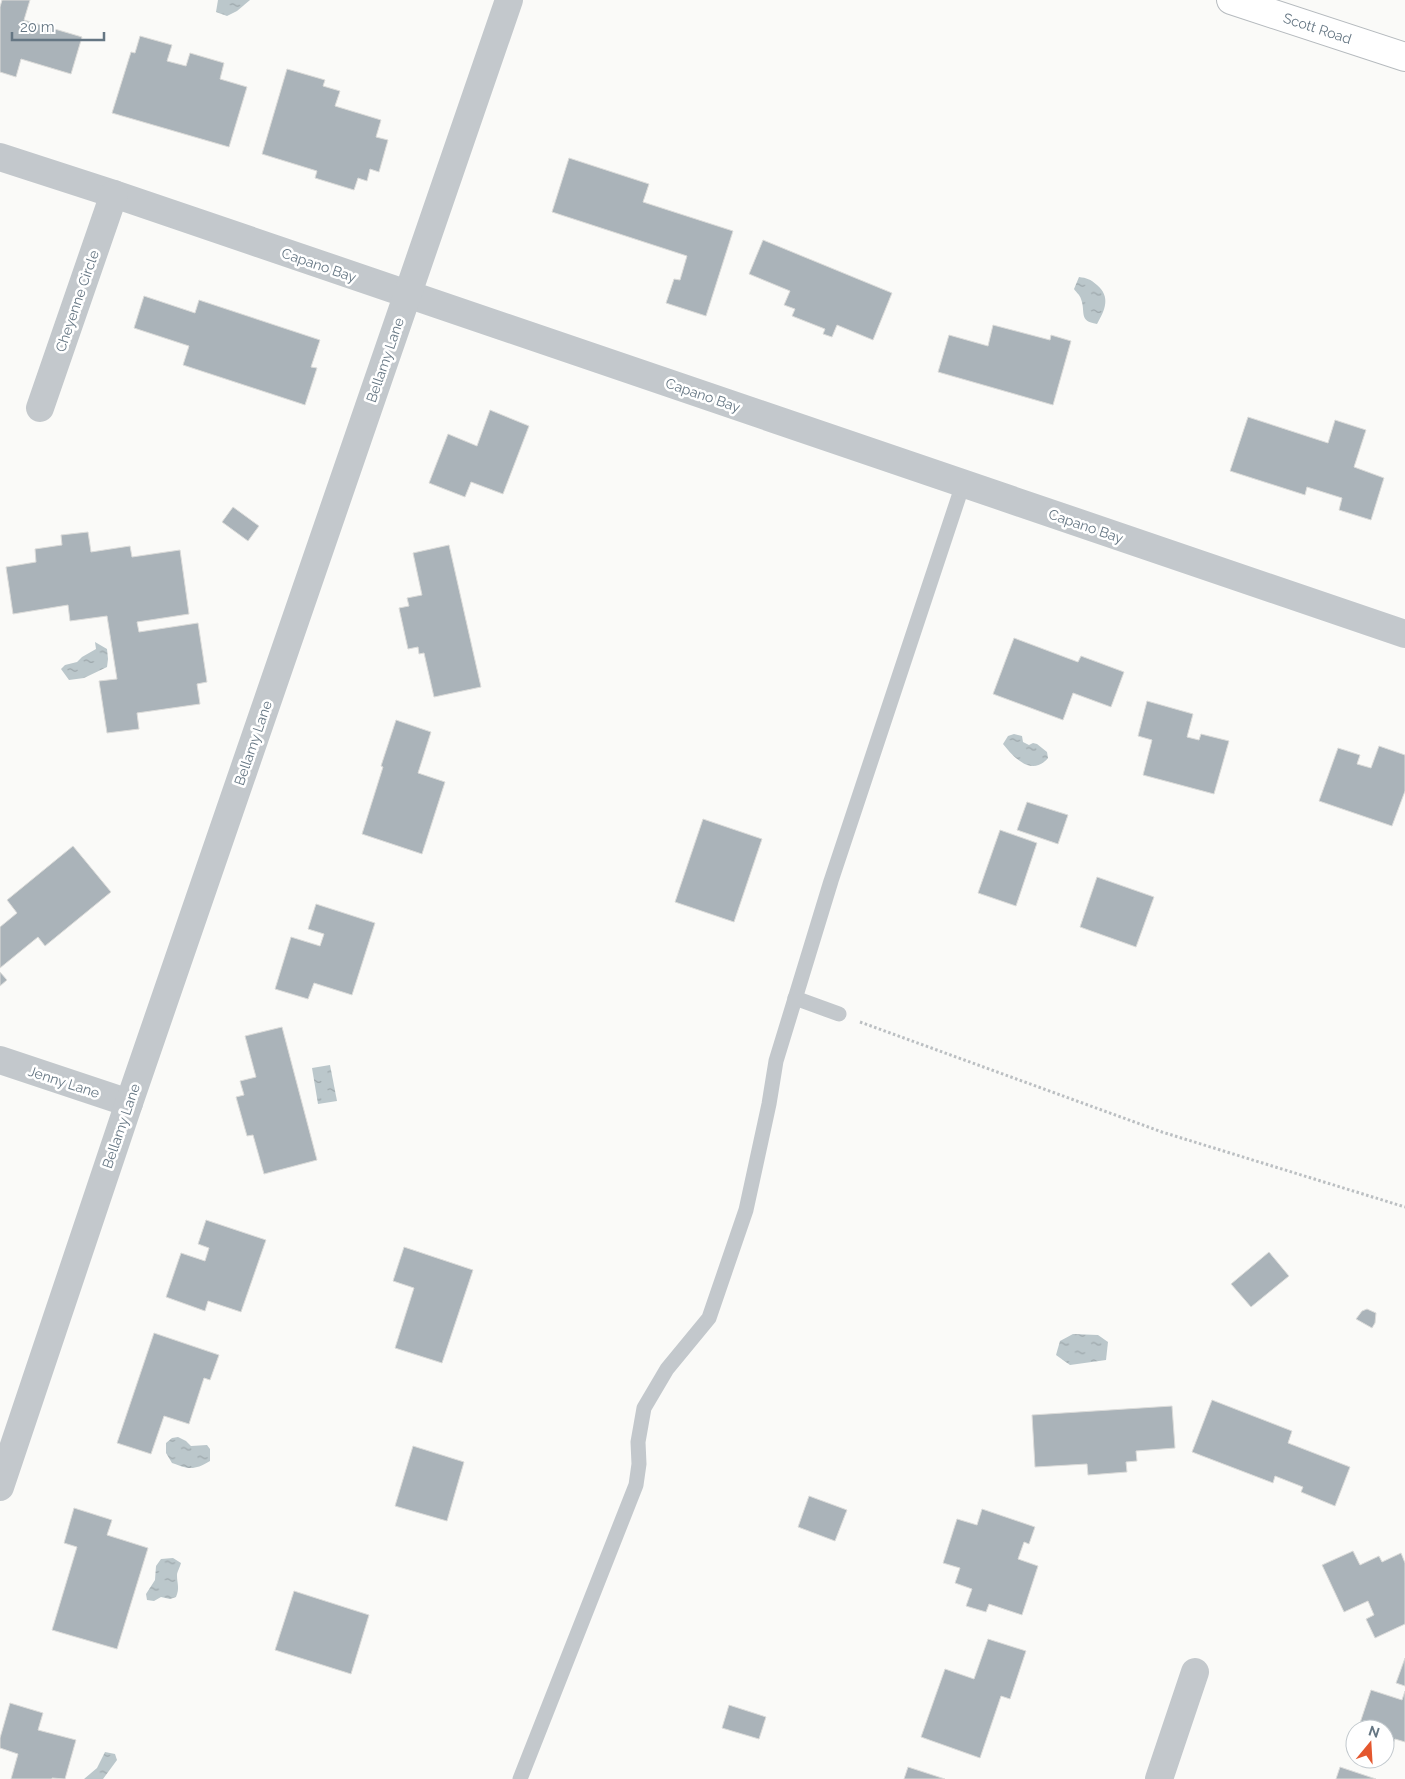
<svg xmlns="http://www.w3.org/2000/svg" width="1405" height="1779" font-family="Raleway,sans-serif">
<defs>
<pattern id="water-ripples" width="26" height="14" patternUnits="userSpaceOnUse" patternTransform="scale(1.25)"><rect width="26" height="14" fill="#bbc7cb"/><path d="M2 4q2-2 4 0t4 0M15 11q2-2 4 0t4 0" fill="none" stroke="#9ca6aa"/></pattern>
</defs>
<rect width="100%" height="100%" fill="#fafaf8"/>
<g fill="url(#water-ripples)">
<path d="M218 0H250L237 11 227 16 216 12Z"/>
<path d="M1079 277C1087 278 1090 279 1097 285 1111 297 1105 310 1097 324 1078 321 1086 312 1081 299 1080 295 1076 292 1074 289Z"/>
<path d="M95 642 107 649 108 659 107 667 84 678 69 680 61 669 65 665 77 662 82 657 96 649Z"/>
<path d="M1014 734 1022 736 1023 742 1029 745 1033 743 1037 744 1047 752 1048 758C1032 777 1014 758 1003 744L1008 736Z"/>
<path d="M330 1065 337 1101 318 1104 312 1068Z"/>
<path d="M1073 1334 1098 1335 1108 1342 1106 1360 1070 1365 1056 1355 1060 1341Z"/>
<path d="M178 1437 186 1441 191 1446 207 1445 210 1449V1461C193 1471 189 1469 172 1463L166 1453V1443L172 1438Z"/>
<path d="M173 1558 181 1563C180 1567 177 1572 177 1575 177 1584 180 1588 176 1597L170 1599 161 1597 154 1601 147 1600 146 1594 155 1580 156 1566 161 1559Z"/>
<path d="M105 1752 115 1754 117 1760 103 1779H84L97 1768Z"/>
</g>
<g fill="#aab3b9" stroke="#dcdcda">
<path d="M2 0H30L24 20 82 37 71 74 21 59 16 77 0 72V7Z"/>
<path d="M140 36 172 45 167 61 186 66 190 53 224 63 220 79 247 87 229 147 112 113 131 52 135 53Z"/>
<path d="M287 69 325 80 323 86 340 91 335 106 381 120 376 137 388 140 379 172 370 169 367 181 358 178 354 190 315 178 317 171 262 154Z"/>
<path d="M569 158 649 184 643 202 733 231 706 316 666 303 674 279 680 280 687 256 552 212Z"/>
<path d="M763 240 892 293 873 340 837 325 832 337 823 334 825 329 792 316 795 309 784 305 790 291 749 274Z"/>
<path d="M144 296 195 313 199 300 320 340 311 367 317 368 305 405 183 365 189 346 134 328Z"/>
<path d="M993 325 1050 340 1051 335 1071 341 1053 405 938 372 949 335 988 346Z"/>
<path d="M490 410 529 426 503 494 471 482 465 497 429 483 448 434 477 446Z"/>
<path d="M1248 417 1328 443 1335 420 1366 430 1354 467 1384 478 1371 520 1339 510 1342 498 1307 487 1305 495 1230 471Z"/>
<path d="M233 507 259 526 248 541 222 522Z"/>
<path d="M88 532 91 552 130 546 132 557 180 550 189 614 137 622 139 632 198 623 207 682 197 684 200 704 137 713 139 729 107 733 99 681 117 679 107 616 70 621 68 605 13 614 6 567 36 562 35 549 62 545 61 535Z"/>
<path d="M449 545 481 687 434 697 424 653 419 654 418 647 408 649 399 608 409 606 407 598 422 595 413 553Z"/>
<path d="M1014 638 1078 662 1081 656 1124 672 1111 707 1073 693 1063 720 993 694Z"/>
<path d="M1147 701 1193 714 1187 737 1199 740 1201 734 1229 741 1214 794 1143 775 1152 740 1138 736Z"/>
<path d="M396 720 431 732 418 773 445 782 422 854 362 834 383 767 381 766Z"/>
<path d="M1379 746 1405 755V791L1392 826 1319 801 1338 748 1360 755 1357 764 1371 768Z"/>
<path d="M1027 802 1068 815 1058 844 1017 830Z"/>
<path d="M703 819 762 839 734 922 675 902Z"/>
<path d="M1000 830 1037 843 1016 906 978 893Z"/>
<path d="M73 846 111 892 45 946 38 937 0 968V927L17 913 7 900Z"/>
<path d="M1097 877 1154 897 1136 947 1080 927Z"/>
<path d="M316 904 375 923 352 995 314 983 308 999 275 989 291 937 320 946 324 934 308 929Z"/>
<path d="M0 972 7 980 0 986Z"/>
<path d="M282 1027 317 1160 264 1174 253 1135 247 1136 236 1097 244 1095 240 1081 256 1077 245 1036Z"/>
<path d="M206 1220 266 1240 241 1312 208 1301 205 1311 166 1297 181 1253 205 1261 209 1248 198 1244Z"/>
<path d="M404 1247 473 1270 442 1363 395 1348 414 1288 393 1281Z"/>
<path d="M1269 1252 1289 1276 1251 1307 1231 1284Z"/>
<path d="M1367 1309 1376 1313 1375 1323 1372 1328 1356 1319 1362 1311Z"/>
<path d="M154 1333 219 1355 210 1380 204 1378 189 1424 164 1416 151 1454 117 1443Z"/>
<path d="M1212 1400 1292 1431 1288 1443 1350 1467 1335 1506 1301 1492 1303 1487 1275 1476 1273 1483 1192 1452Z"/>
<path d="M1172 1406 1175 1448 1136 1451 1137 1461 1126 1462 1127 1472 1088 1475 1087 1464 1035 1467 1032 1415Z"/>
<path d="M413 1446 464 1462 447 1521 395 1506Z"/>
<path d="M809 1496 847 1510 835 1541 798 1527Z"/>
<path d="M74 1508 112 1520 107 1535 148 1548 117 1649 52 1630 77 1547 64 1543Z"/>
<path d="M982 1509 1035 1527 1029 1544 1024 1542 1018 1559 1038 1566 1022 1615 989 1604 986 1612 966 1606 972 1589 955 1583 960 1568 943 1563 957 1519 977 1525Z"/>
<path d="M1353 1551 1360 1565 1379 1556 1382 1562 1401 1553 1405 1563V1624L1375 1638 1366 1619 1374 1615 1368 1601 1344 1612 1322 1565Z"/>
<path d="M294 1591 369 1615 351 1674 275 1650Z"/>
<path d="M988 1639 1026 1651 1010 1699 1001 1696 980 1758 921 1737 945 1669 974 1679Z"/>
<path d="M1405 1658V1686L1396 1683Z"/>
<path d="M1371 1690 1402 1700 1405 1691V1742L1395 1739 1391 1749 1385 1747V1729H1358Z"/>
<path d="M10 1703 43 1713 38 1730 76 1740 65 1779 52 1778V1779H11L18 1754 0 1748V1738Z"/>
<path d="M729 1705 766 1717 759 1739 722 1728Z"/>
<path d="M908 1767 945 1779H904Z"/>
<path d="M1340 1767 1376 1779H1336Z"/>
</g>
<g fill="none" stroke-linecap="round" stroke-linejoin="round">
<g stroke="#b5babe" stroke-width="30">
<g id="primary">
<path id="s1" d="M1231 0 1405 57"/>
</g>
</g>
<path stroke="#bbbfc2" stroke-width="3" stroke-dasharray="2.5 2.5" stroke-linecap="butt" d="M860 1022 1162 1132 1405 1207"/>
<g stroke="#c3c8cc" stroke-width="15">
<path d="M795 998 839 1014"/>
<path d="M520 1779 636 1485 639 1464 638 1442 644 1408 667 1369 709 1318 746 1210 769 1104 776 1061 831 881 963 484"/>
</g>
<g stroke="#c3c8cc" stroke-width="28">
<path d="M0 157 114 194 1405 634"/>
<path d="M40 408 114 194"/>
<path d="M0 1060 129 1103"/>
<path d="M0 1487 129 1103 509 0"/>
<path d="M1159 1779 1195 1672"/>
</g>
<use href="#primary" stroke="#fff" stroke-width="28"/>
</g>
<g text-anchor="middle" dominant-baseline="central" stroke-width="5" stroke-linejoin="round" paint-order="stroke">
<g font-size="14" fill="#657683" stroke="#fff">
<text stroke="none"><textPath href="#s1" startOffset="91">Scott Road</textPath></text>
<text transform="translate(319 265) rotate(19)">Capano Bay</text>
<text transform="translate(77 301) rotate(-71)">Cheyenne Circle</text>
<text transform="translate(385 360) rotate(-71)">Bellamy Lane</text>
<text transform="translate(703 395) rotate(19)">Capano Bay</text>
<text transform="translate(1086 526) rotate(19)">Capano Bay</text>
<text transform="translate(253 743) rotate(-71)">Bellamy Lane</text>
<text transform="translate(64 1082) rotate(18)">Jenny Lane</text>
<text transform="translate(121 1126) rotate(-71)">Bellamy Lane</text>
</g>
</g>
<g transform="translate(1370 1744) rotate(18)"><circle r="24" fill="#ffffff" stroke="#c1c8cd"/>
<path d="M0-4L9 19L0 12L-9 19Z" fill="#e4572e"/>
<text y="-8" font-size="14" font-weight="bold" text-anchor="middle" fill="#657683">N</text>
</g>
<path d="M12 32v8h92v-8" fill="none" stroke="#657683" stroke-width="2.5"/>
<text x="20" y="32" font-size="15" fill="#657683" stroke="#ffffff" stroke-width="4" paint-order="stroke">20 m</text>
</svg>
